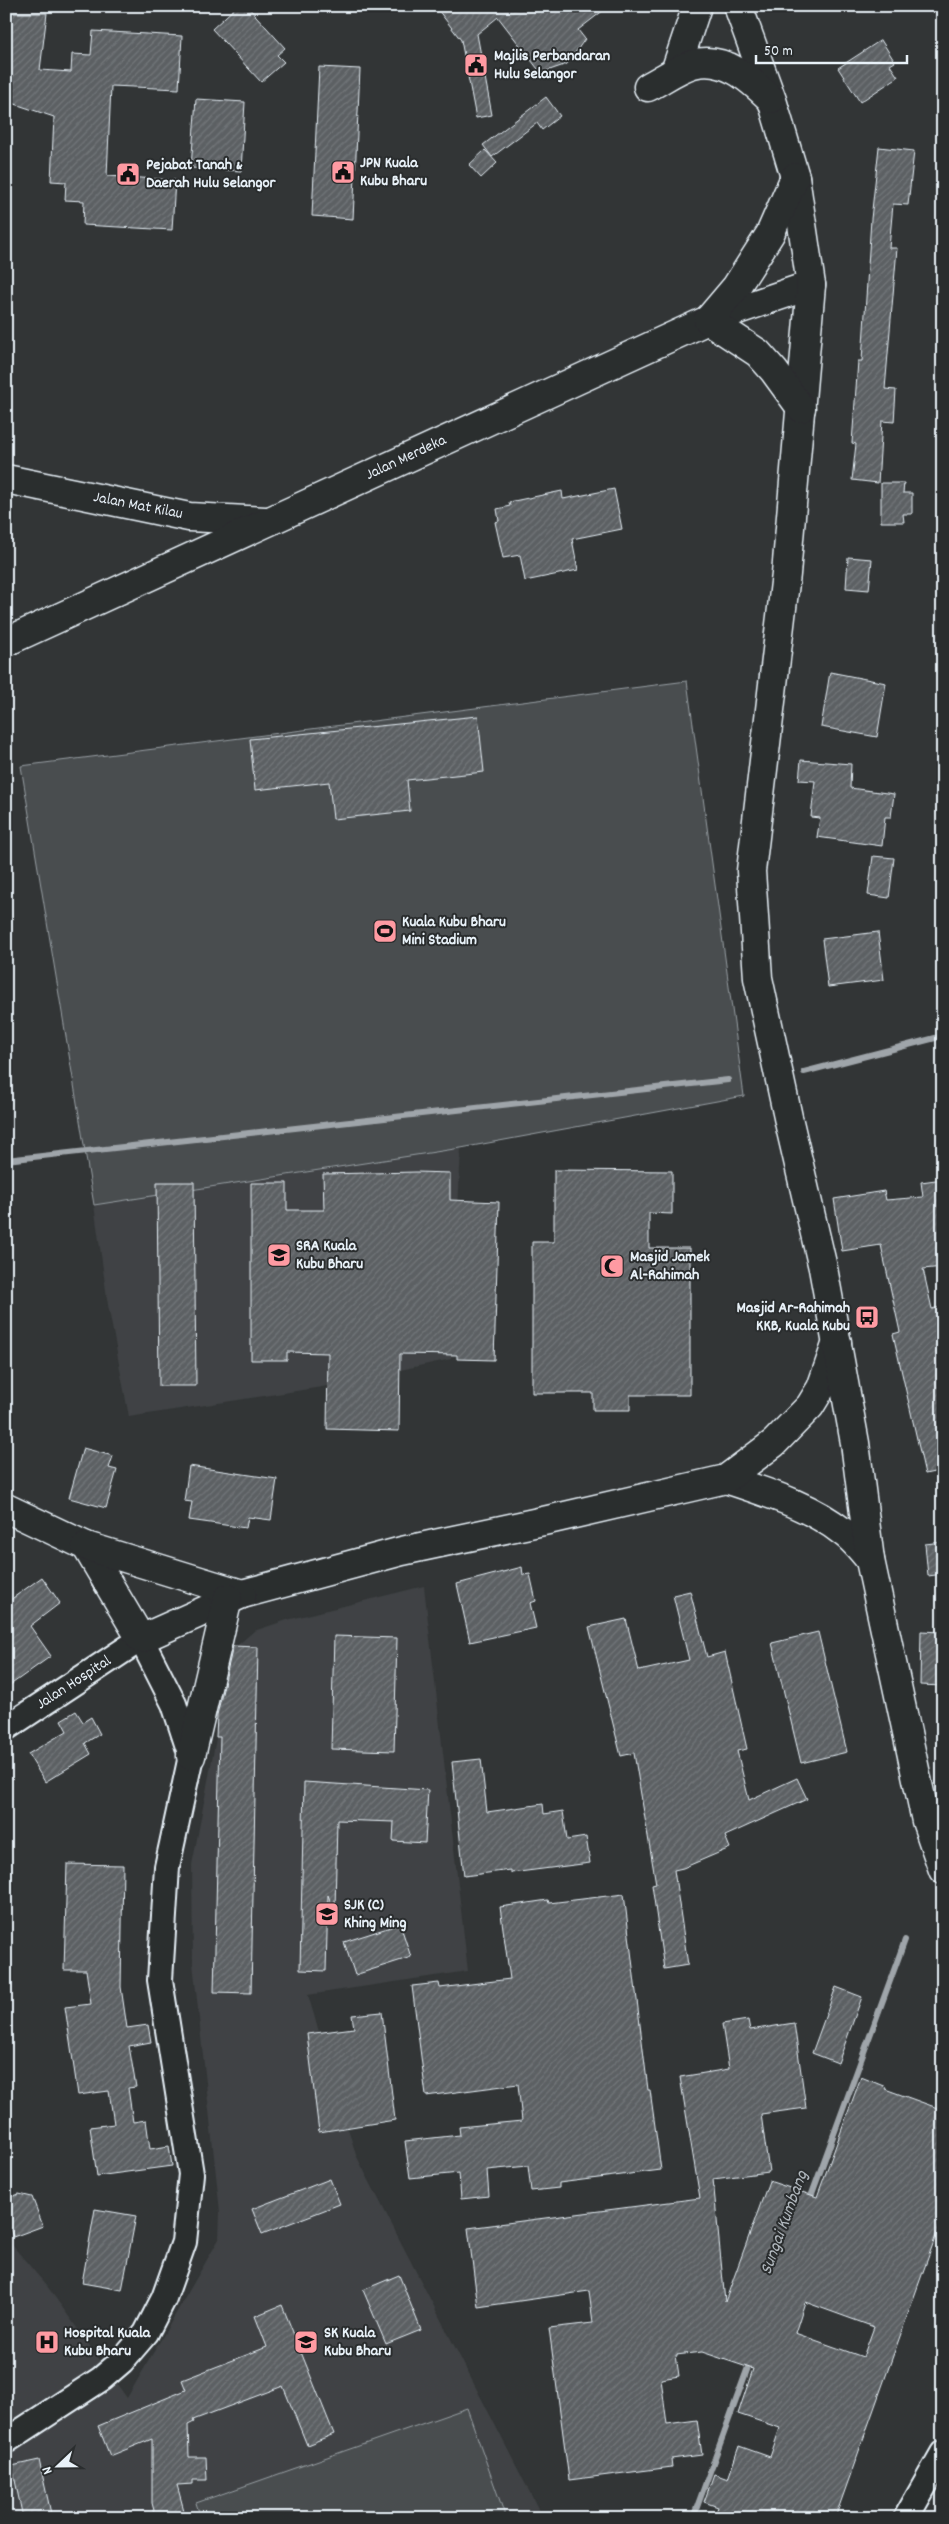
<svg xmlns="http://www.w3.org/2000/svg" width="949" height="2524" font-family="Dekko,sans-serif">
<defs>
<pattern id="building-hatch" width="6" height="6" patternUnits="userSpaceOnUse" patternTransform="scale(1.25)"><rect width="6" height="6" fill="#5c6063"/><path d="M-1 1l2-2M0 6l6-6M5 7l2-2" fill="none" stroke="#73777a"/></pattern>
</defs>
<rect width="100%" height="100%" fill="#323536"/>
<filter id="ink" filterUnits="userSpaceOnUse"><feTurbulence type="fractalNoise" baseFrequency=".02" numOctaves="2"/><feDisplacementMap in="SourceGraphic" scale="10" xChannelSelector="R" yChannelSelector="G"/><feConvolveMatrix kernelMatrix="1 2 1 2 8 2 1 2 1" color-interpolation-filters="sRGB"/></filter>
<g filter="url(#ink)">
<g fill="#3f4244">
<path d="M461 1148 451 1359 322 1387 129 1417 108 1305 94 1205Z"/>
<path d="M424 1586 468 1971 308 1995 356 2155 543 2518H6V2238L47 2286 127 2398 219 2239 220 2212 193 1963 192 1865 233 1649 254 1631 287 1620Z"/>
</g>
<g fill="#494d4f" stroke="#989fa4">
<path d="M687 681 744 1096 461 1148 94 1205 21 766Z"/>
<path d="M467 2408 506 2518H201L196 2503Z"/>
</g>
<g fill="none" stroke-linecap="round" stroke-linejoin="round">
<g stroke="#9fa5aa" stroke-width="6">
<path d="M804 1072 943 1036"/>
<path d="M6 1160 728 1080"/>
<path d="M809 2202 905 1940"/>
<path d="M693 2518 751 2359"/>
</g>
</g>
<g fill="url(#building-hatch)" stroke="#e8f1f8" fill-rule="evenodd">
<path d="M237 6H247L285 48 277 55 284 62 261 82 212 29Z"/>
<path d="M435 6H609L578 30 585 39 567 64 541 73 498 17 477 34 492 115 476 118 461 40Z"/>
<path d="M6 13H47L40 70 71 72 72 54 91 55 93 31 182 36 179 89 111 86 107 176 175 180 172 230 83 225 84 201 65 200 66 182 51 181 54 117 6 101Z"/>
<path d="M881 40 895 62 890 65 898 77 860 102 838 68Z"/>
<path d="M319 67 360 69 353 219 312 216Z"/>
<path d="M546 97 560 116 542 130 537 123 492 157 483 145Z"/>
<path d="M196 99 245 102 241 171 191 168Z"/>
<path d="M879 147 914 151 908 205 893 204 889 248H897L885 389 896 390 894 422 882 421 878 483 852 480 856 444 852 443 858 361H862L871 219Z"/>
<path d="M485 150 497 163 481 178 469 165Z"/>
<path d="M881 483H904L903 493H912V514H903L904 522H881Z"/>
<path d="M614 489 622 529 572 539 578 570 525 581 520 555 503 558 495 522 499 521 497 509 510 506 509 502 562 491 563 499Z"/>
<path d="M848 557 872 559 869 590 846 588Z"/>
<path d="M830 672 886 683 877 737 821 727Z"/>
<path d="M478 716 484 772 407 780 410 811 333 819 329 782 255 790 250 739Z"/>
<path d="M801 760 851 764 850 788 894 794 891 817H885L882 846 817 837 820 818 811 817 815 781 799 780Z"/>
<path d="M873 856 894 858 889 898 868 895Z"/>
<path d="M878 932 884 980 828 987 822 939Z"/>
<path d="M554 1170 672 1171V1214L649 1213V1248H690V1395H630V1410H593V1393H532V1242H554Z"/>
<path d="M417 1172 450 1173V1200L499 1202 494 1360 457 1359V1355L400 1354 399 1431 327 1429 328 1353 287 1352V1360H251V1183H287V1210H324L323 1174Z"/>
<path d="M943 1179V1267L923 1269 932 1309 943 1306V1433L938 1434 943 1456V1470L925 1474 893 1334 900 1332 881 1245 842 1251 834 1199 884 1191 886 1200 923 1197 921 1182Z"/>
<path d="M157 1182H194L196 1386H159Z"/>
<path d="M83 1448 113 1456 109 1468 117 1470 106 1508 69 1498Z"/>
<path d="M189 1466 277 1479 271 1520 248 1517 246 1528 189 1520 192 1502 184 1501Z"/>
<path d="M943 1542V1574L928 1576 925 1544Z"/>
<path d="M522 1567 523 1575 530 1574 536 1601 530 1603 536 1628 470 1642 457 1584Z"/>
<path d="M42 1577 60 1603 30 1626 51 1656 6 1688V1603Z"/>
<path d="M690 1591 707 1657 725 1652 747 1749 737 1751 749 1800 797 1778 807 1799 725 1836 730 1848 683 1868 674 1870 688 1965 664 1969 652 1885 656 1884 634 1753 621 1756 589 1627 626 1619 639 1671 689 1660 673 1595Z"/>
<path d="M921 1631 943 1632V1686L920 1685Z"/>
<path d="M818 1632 847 1752 801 1763 772 1643Z"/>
<path d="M334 1636 397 1638 394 1751 331 1749Z"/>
<path d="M233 1646 258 1647 251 1993 214 1992 220 1737H216L217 1715Z"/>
<path d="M76 1711 83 1722 91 1717 100 1734 85 1743 91 1754 45 1782 28 1754 67 1731 61 1720Z"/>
<path d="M481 1759 487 1812 543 1804 544 1814 563 1811 567 1840 586 1837 590 1863 511 1873V1870L464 1876 452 1762Z"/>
<path d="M304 1782 428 1790 425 1843 393 1841 394 1822 337 1820 335 1909H333L328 1895 326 1971 300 1970Z"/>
<path d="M67 1864 123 1865 121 1987 127 2028 148 2025 151 2042 129 2046 136 2087 128 2088 133 2122 146 2120 150 2149 169 2146 172 2166 97 2176 90 2127 114 2124 109 2091 78 2095 65 2007 91 2004 86 1970H64Z"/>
<path d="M624 1894 648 2090H650L661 2170 559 2183V2188L531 2191 528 2166 487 2170 489 2196 461 2199 459 2173 410 2178 405 2141 460 2135 459 2127 522 2121 518 2084 426 2096 412 1986 439 1983 440 1988 510 1979 500 1907 548 1900 549 1903Z"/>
<path d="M400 1924 411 1957 355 1975 344 1942Z"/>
<path d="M836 1987 862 1997 838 2063 812 2053Z"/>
<path d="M382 2012 395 2120 319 2132 307 2034 354 2028 352 2015Z"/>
<path d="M748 2020 750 2030 794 2023 806 2108 761 2114 769 2172 713 2179 725 2302 769 2181 817 2197 861 2077 886 2087 885 2089 943 2110V2216L835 2518H714L718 2507 704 2502 714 2474 728 2479 739 2446 770 2457 780 2428 738 2414 753 2369 702 2352 676 2355 679 2376 661 2379 667 2424 697 2420 702 2455 671 2459 672 2467 569 2480 549 2328 593 2323 589 2291 478 2307 468 2228 700 2198 680 2077 729 2069 722 2024ZM805 2302 874 2327 863 2357 795 2333Z"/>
<path d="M330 2179 340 2204 262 2234 252 2209Z"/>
<path d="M19 2194 32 2197 43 2226 13 2237 6 2218V2199Z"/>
<path d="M95 2209 136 2216 122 2290 82 2283Z"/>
<path d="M399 2275 421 2330 386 2344 363 2290Z"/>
<path d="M282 2305 334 2434 307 2445 283 2386 193 2420 194 2422 188 2425 189 2457H206L207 2480H193V2484L177 2485 186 2518H156L152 2503V2439L110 2456 98 2426 186 2390 182 2380 267 2347 255 2316Z"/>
<path d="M39 2460 52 2518H23L12 2466Z"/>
</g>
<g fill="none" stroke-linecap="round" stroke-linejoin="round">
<g stroke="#e8f1f8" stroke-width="28">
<g id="minor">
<path d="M6 1728 141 1639 174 1704 191 1756 167 1867 160 1980 191 2174 184 2242 164 2298 146 2333 122 2361 101 2379 6 2441"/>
<path d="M906 2518 943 2453"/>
</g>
</g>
<g stroke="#e8f1f8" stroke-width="31">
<g id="tertiary">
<path d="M6 479 189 517 265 521"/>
<path d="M6 642 708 320 811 285"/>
<path d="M726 1479C767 1493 809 1505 843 1532 853 1539 862 1550 870 1560"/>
<path d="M6 1508 86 1546 141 1639 242 1594 402 1551 548 1520 726 1479 774 1443 810 1406 821 1388 837 1342"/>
<path d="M86 1546 242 1594"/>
<path d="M191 1756 228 1598"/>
</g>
</g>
<g stroke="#e8f1f8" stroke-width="31">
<g id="secondary">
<path d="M738 6 772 100 795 177 811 285 786 574 751 871 758 978 789 1122 823 1268 855 1443 870 1560 926 1821 943 1870"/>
<path d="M677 66 697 6"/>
<path d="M648 87C662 80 678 68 693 64 725 55 751 80 771 99"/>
<path d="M795 177 770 234 736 287 708 320 758 353 774 371 801 408"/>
</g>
</g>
<use href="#minor" stroke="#2a2d2e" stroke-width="24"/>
<use href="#tertiary" stroke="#2a2d2e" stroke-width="28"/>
<use href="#secondary" stroke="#2a2d2e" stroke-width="28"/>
</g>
</g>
<defs>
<g id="civic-square" transform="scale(1.25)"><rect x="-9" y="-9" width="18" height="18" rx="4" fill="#ff9aa2" stroke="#2a2d2e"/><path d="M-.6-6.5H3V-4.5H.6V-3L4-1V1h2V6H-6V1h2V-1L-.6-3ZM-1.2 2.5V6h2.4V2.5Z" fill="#111"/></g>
<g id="stadium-square" transform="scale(1.25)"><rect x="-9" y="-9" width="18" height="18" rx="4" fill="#ff9aa2" stroke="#2a2d2e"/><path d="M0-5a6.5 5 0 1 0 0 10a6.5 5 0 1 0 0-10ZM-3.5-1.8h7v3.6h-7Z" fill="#111"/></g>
<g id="school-square" transform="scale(1.25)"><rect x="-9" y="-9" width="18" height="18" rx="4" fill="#ff9aa2" stroke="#2a2d2e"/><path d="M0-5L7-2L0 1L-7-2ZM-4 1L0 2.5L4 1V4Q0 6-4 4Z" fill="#111"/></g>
<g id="mosque-square" transform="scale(1.25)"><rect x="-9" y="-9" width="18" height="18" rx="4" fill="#ff9aa2" stroke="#2a2d2e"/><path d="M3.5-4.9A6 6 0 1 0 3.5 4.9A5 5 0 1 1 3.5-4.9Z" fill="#111"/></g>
<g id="bus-square" transform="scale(1.25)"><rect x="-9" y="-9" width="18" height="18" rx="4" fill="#ff9aa2" stroke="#2a2d2e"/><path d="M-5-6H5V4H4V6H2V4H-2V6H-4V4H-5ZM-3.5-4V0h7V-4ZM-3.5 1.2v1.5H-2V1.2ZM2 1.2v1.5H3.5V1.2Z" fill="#111"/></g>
<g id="hospital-square" transform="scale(1.25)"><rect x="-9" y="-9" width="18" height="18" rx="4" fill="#ff9aa2" stroke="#2a2d2e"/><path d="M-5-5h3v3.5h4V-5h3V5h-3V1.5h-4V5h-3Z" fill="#111"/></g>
</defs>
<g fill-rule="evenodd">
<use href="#civic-square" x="476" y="65"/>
<use href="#civic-square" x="343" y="172"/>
<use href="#civic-square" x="128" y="174"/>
<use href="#stadium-square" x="385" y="931"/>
<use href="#school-square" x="279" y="1255"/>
<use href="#mosque-square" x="612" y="1266"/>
<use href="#bus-square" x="867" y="1317"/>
<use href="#school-square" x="327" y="1914"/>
<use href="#hospital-square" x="47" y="2342"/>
<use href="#school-square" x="306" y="2342"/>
</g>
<g text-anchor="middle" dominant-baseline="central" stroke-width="4" stroke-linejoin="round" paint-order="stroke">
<g font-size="16" font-weight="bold" fill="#e8f1f8" stroke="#2a2d2e" text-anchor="start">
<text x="494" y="56">Majlis Perbandaran<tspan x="494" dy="18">Hulu Selangor</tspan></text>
<text x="360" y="163">JPN Kuala<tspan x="360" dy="18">Kubu Bharu</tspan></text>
<text x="146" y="165">Pejabat Tanah &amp;<tspan x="146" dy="18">Daerah Hulu Selangor</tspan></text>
<text x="402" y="922">Kuala Kubu Bharu<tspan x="402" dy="18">Mini Stadium</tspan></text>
<text x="296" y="1246">SRA Kuala<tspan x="296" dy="18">Kubu Bharu</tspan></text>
<text x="630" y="1257">Masjid Jamek<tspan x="630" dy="18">Al-Rahimah</tspan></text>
<text x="850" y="1308" text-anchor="end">Masjid Ar-Rahimah<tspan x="850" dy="18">KKB, Kuala Kubu</tspan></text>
<text x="344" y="1905">SJK (C)<tspan x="344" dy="18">Khing Ming</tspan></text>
<text x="64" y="2333">Hospital Kuala<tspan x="64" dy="18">Kubu Bharu</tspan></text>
<text x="324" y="2333">SK Kuala<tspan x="324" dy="18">Kubu Bharu</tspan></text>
</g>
<g font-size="16" fill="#e8f1f8" stroke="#2a2d2e">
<text transform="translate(406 458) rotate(-25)">Jalan Merdeka</text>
<text transform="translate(138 506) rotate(11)">Jalan Mat Kilau</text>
<text transform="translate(74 1683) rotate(-33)">Jalan Hospital</text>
</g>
<g font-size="18" font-style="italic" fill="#b1b8be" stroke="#2a2d2e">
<text transform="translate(785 2223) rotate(-70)">Sungai Kumbang</text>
</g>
</g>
<rect width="949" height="2524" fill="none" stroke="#2a2d2e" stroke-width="25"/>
<rect x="12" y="12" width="924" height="2499" fill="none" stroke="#e8f1f8" stroke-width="2" filter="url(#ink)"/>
<g transform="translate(58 2466) rotate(248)" stroke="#2a2d2e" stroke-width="4" paint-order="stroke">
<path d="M0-4L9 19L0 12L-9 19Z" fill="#e8f1f8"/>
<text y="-8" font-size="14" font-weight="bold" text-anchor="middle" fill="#e8f1f8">N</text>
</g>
<path d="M756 55v8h151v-8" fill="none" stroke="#e8f1f8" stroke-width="2.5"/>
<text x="764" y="55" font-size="15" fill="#e8f1f8" stroke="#2a2d2e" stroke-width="4" paint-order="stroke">50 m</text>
</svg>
